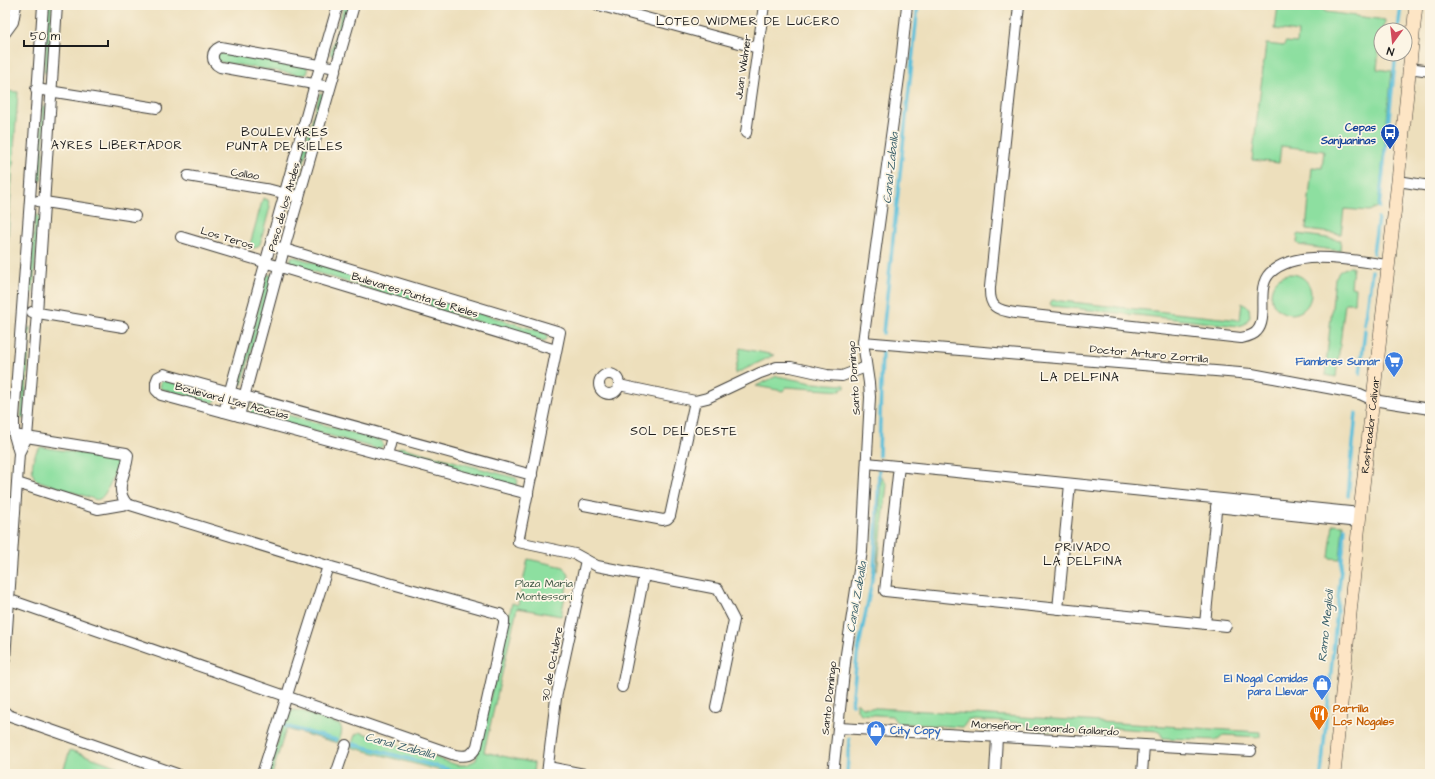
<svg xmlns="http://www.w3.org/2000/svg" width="1435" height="779" font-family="'Architects Daughter',sans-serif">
<rect width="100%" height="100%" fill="#fcf5e5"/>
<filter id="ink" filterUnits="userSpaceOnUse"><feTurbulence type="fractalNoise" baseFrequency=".025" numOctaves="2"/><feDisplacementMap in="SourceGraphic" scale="8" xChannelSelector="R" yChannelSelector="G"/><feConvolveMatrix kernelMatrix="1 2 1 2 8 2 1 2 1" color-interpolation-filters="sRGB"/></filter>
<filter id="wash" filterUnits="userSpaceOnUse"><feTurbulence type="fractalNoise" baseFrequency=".012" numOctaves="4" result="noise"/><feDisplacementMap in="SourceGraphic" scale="16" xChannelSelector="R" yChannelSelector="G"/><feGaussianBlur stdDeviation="0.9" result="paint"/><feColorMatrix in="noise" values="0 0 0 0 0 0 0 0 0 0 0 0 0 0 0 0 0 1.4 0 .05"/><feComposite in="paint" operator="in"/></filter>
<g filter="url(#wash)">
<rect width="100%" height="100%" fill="#eddfbc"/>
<g fill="#8ddfa0" stroke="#547e5e">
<path d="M48 5H52L48 70 46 73 44 72Z"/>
<path d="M344 5H350L334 56H333L330 54Z"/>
<path d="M1278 5H1317L1326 12 1385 20 1384 30H1381V40H1380L1377 69 1392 71 1378 207 1369 211 1344 209 1341 234 1306 230 1312 167 1322 168 1324 151 1281 146 1279 163 1252 160 1266 44 1284 46 1285 42 1297 43 1298 32 1275 29Z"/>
<path d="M220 53 304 66 307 67 308 71 307 74 301 75 220 62 218 61 217 55Z"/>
<path d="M5 91 18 92 5 281Z"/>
<path d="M320 93 323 94 297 186 295 185 294 183Z"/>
<path d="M44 105 46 107 41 181 39 183 37 182 42 107Z"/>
<path d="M263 198 268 200 270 207 260 244C257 248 253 249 249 248Z"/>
<path d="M37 214 39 216 33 292 31 294 29 293 35 217Z"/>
<path d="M1298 234 1341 240 1340 251 1299 245 1297 243Z"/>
<path d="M292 256 415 293 417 298 416 300 412 302 295 266 292 265 290 260Z"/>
<path d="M1348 267H1353L1351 287 1355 288 1354 303H1345L1336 377 1325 375 1335 278 1340 271Z"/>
<path d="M270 274 272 277 242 385 240 383 266 277 268 275Z"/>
<circle cx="1291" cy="294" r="20"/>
<path d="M435 299 545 333 547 335V339L544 342 430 307V301Z"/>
<path d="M1052 300 1240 320 1242 303 1249 308 1250 316 1245 324 1239 326 1052 306 1050 304Z"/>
<path d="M29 327 30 328 24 419 21 418 27 329Z"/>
<path d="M740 348 774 355 735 374Z"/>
<path d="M777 376 812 383 845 385V388H841V391L786 387 783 391 756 386Z"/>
<path d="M164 380 215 394 217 396V400L213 403 162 389 160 387 161 381Z"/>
<path d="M252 405 382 441 383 446 378 449 252 414 249 410Z"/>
<path d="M41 447 117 459 119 461C118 468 106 495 101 498 98 500 97 500 94 499L36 480C29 473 33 451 41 447Z"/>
<path d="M401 447 516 478 518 481 516 486 399 456 397 452 398 449Z"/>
<path d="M881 476 887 485 877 571Z"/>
<path d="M1333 524 1343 525 1340 559 1329 558Z"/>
<path d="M528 559 564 567 569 575 561 616 517 608 484 752 534 763 533 774H453L351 747 355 735 360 732 457 765H466L476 760 512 603 518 605Z"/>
<path d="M857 702 862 707 1260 732V737L1224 735 1218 740 1163 738 1159 731 1113 728 1108 734 1029 730 1024 723 968 720 963 727 897 723 892 716 861 714 857 710Z"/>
<path d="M294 710 302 711 325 720 340 725C344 731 340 737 338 743L286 729 272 774H268L286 714Z"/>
<path d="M70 750 139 774H62Z"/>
</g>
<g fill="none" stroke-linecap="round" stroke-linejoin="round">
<g stroke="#5cbfda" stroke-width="3.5">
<path d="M1398 30 1401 5"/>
<path d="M1379 207 1396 54"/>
<path d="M1373 253 1378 218"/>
<path d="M1365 325 1372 271"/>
<path d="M883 333 918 5"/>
<path d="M1360 374 1365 330"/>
<path d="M879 456 882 349"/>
<path d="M1348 496 1356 413"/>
<path d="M852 704 857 656 874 571 879 470"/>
<path d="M285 726 336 740"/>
<path d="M353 744 465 774"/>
<path d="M847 774 849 739"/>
<path d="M1321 774 1345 528"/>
</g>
</g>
</g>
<g filter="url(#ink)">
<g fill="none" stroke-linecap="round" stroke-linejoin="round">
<g stroke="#3b3934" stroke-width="12">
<g id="street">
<path d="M598 5 758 48"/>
<path d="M1019 5 990 287C989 307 996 310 1015 313L1241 338C1246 337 1253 336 1257 331 1269 318 1255 288 1270 273 1297 247 1355 261 1388 265"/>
<path d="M5 33 13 22 16 5"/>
<path d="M1409 68 1430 71"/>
<path d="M330 87 220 67C210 62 211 51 220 47L336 68"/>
<path d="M36 89 157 108"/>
<path d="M746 133 764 5"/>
<path d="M188 176 271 190 299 197"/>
<path d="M1398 181 1430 186"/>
<path d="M38 201 135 216"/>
<path d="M181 237 556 350"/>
<path d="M271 245 560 332 518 542 575 554 597 566 718 589 734 620 716 707"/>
<path d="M32 312 123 327"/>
<path d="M863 342 1252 374 1360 394 1373 400 1430 409"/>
<circle cx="609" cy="384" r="10"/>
<path d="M619 385 695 401 707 398 760 373 777 367H791L827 375 842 376 866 367"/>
<path d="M224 412 315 84 338 5"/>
<path d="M239 416 284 249 354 5"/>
<path d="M19 453 27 437 37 313 57 5"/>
<path d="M387 456 392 437"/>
<path d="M867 463 1360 513"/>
<path d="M899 466 885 591 1226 626"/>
<path d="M17 483 98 509 127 504"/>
<path d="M528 494 161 395 156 390V382L158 377 164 374 532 475"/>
<path d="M584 505 663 520 667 519 670 516 695 401"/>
<path d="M1216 507 1359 522"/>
<path d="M10 600 455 755C466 757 472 756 477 746L504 623V619L500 614 328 566 127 504C113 487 127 474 128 455L126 453 14 435"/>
<path d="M1058 609 1070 484"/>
<path d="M1205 624 1217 501"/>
<path d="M5 659 19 453 14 435V418L30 199 43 5"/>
<path d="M622 687 644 575"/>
<path d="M5 712 8 715 177 774"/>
<path d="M839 728 1251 751"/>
<path d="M548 767 584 774"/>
<path d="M262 774 328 566"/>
<path d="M336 774 346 745"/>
<path d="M547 774 556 698 586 560"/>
<path d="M833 774 846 654 862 551 870 397 869 383 863 342 901 63 907 5"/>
<path d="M995 774 997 737"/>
<path d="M1142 774 1144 745"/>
</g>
</g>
<g stroke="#3b3934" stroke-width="14">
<g id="secondary">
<path id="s1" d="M1334 774 1361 503 1398 181 1416 5"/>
</g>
</g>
<use href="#street" stroke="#fff" stroke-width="10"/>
<use href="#secondary" stroke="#fde5c5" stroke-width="13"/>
</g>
</g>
<defs>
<g id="bus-pin" transform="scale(1)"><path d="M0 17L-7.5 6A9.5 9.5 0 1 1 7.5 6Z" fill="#1a4fb4" stroke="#fcf5e5"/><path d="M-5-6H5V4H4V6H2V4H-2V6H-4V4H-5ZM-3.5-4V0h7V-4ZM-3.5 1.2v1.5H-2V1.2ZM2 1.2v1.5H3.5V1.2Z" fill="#fff"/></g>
<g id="supermarket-pin" transform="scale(1)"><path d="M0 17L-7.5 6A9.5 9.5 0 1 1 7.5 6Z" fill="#3f7fe0" stroke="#fcf5e5"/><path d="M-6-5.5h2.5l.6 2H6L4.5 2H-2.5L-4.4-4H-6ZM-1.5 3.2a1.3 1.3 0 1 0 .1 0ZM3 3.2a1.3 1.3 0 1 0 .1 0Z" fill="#fff"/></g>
<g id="shop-pin" transform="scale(1)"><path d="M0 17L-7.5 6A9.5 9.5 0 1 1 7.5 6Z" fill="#3f7fe0" stroke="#fcf5e5"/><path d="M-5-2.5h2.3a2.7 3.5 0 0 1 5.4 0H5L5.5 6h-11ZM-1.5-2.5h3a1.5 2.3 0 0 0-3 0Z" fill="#fff"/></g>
<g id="restaurant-pin" transform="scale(1)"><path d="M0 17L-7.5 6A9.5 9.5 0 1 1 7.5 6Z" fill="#e8710a" stroke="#fcf5e5"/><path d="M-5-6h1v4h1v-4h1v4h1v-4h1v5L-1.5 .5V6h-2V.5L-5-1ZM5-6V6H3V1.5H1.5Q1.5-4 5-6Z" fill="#fff"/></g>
</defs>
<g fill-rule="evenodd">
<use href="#bus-pin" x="1390" y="133"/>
<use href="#supermarket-pin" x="1394" y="361"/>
<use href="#shop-pin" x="1322" y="684"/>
<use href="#restaurant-pin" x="1319" y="714"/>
<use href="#shop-pin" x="876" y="730"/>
</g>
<g text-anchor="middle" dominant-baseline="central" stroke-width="3.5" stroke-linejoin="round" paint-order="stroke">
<g font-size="11" fill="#1c1c1c" stroke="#fcf5e5">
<text transform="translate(743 67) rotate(-82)">Juan Widmer</text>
<text transform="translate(245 174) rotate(9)">Callao</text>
<text transform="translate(284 207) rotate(-74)">Paso de los Andes</text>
<text transform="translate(227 238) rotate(17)">Los Teros</text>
<text transform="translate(415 295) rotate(17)">Bulevares Punta de Rieles</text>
<text transform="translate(1149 354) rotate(5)">Doctor Arturo Zorrilla</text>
<text transform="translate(854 378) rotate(-94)">Santo Domingo</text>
<text transform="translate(232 401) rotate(15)">Boulevard Las Acacias</text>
<text stroke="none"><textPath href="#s1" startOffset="351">Rastreador Calivar</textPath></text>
<text transform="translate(552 664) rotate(-79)">30 de Octubre</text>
<text transform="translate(829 698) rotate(-84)">Santo Domingo</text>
<text transform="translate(1045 728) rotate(3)">Monseñor Leonardo Gallardo</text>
</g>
<g font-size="11" font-weight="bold" fill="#164399" stroke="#fcf5e5" text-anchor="end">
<text x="1376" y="127">Cepas<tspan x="1376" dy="13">Sanjuaninas</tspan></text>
</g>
<g font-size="11" font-weight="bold" fill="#366cbe" stroke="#fcf5e5" text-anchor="end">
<text x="1380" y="361">Fiambres Sumar</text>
<text x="1308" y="678">El Nogal Comidas<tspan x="1308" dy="13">para Llevar</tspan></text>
<text x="890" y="730" text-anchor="start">City Copy</text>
</g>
<g font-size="11" fill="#3e5644" stroke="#fcf5e5">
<text x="544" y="583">Plaza Maria<tspan x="544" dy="13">Montessori</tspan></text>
</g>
<g font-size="11" font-weight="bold" fill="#c56008" stroke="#fcf5e5" text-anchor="start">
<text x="1333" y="708">Parrilla<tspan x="1333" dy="13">Los Nogales</tspan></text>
</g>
<g font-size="12" letter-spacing="1" fill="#1c1c1c" stroke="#fcf5e5">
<text x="748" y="21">LOTEO WIDMER DE LUCERO</text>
<text x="285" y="132">BOULEVARES<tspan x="285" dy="14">PUNTA DE RIELES</tspan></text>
<text x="117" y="145">AYRES LIBERTADOR</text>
<text x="1080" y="377">LA DELFINA</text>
<text x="684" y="431">SOL DEL OESTE</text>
<text x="1083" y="547">PRIVADO<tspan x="1083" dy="14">LA DELFINA</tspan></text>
</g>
<g font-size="12" font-style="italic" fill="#365d68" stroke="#fcf5e5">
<text transform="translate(891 168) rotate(-84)">Canal Zaballa</text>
<text transform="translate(857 597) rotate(-80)">Canal Zaballa</text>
<text transform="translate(1326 626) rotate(-84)">Ramo Meglioli</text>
<text transform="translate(400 746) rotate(15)">Canal Zaballa</text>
</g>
</g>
<rect width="1435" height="779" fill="none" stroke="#fcf5e5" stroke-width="20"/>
<g transform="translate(1393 42) rotate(195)"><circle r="19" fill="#fcf5e5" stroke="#a29e95"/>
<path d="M0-3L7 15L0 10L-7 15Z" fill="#d1495b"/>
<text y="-6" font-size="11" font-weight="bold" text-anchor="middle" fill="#1c1c1c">N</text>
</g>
<path d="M24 40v6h84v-6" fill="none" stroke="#1c1c1c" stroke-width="2"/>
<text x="30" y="40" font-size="12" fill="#1c1c1c" stroke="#fcf5e5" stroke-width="3" paint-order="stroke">50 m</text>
</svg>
